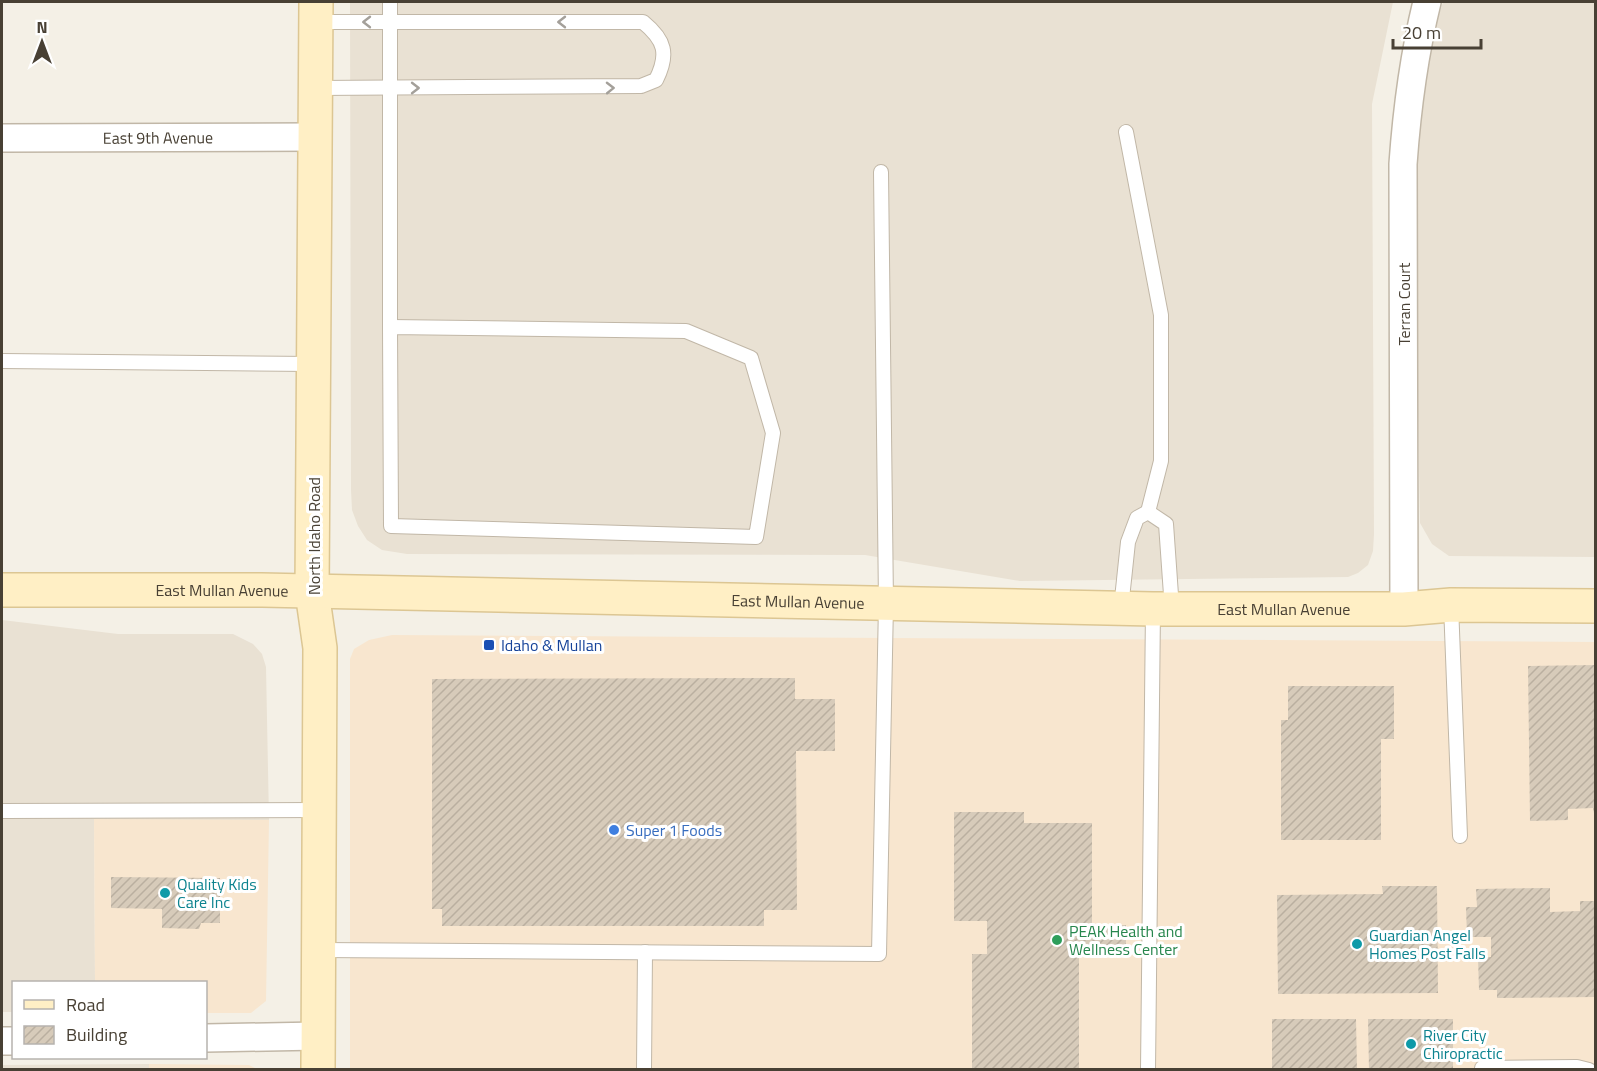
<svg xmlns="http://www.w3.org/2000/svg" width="1597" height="1071" font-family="'Titillium Web',sans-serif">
<defs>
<pattern id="building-hatch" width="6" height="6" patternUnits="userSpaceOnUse" patternTransform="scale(1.5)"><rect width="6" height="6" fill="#d7cbba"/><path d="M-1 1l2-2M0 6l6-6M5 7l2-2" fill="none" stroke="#baafa0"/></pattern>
</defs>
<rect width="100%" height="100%" fill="#f4f0e6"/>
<g fill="#e9e1d3">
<path d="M350 2H1393L1372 104 1374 534 1373 551 1368 565 1358 573 1348 577 1020 581 865 555 407 554 382 550 367 540 358 526 352 510 351 490Z"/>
<path d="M1443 2H1595V557L1449 556 1432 544 1420 523 1414 193 1422 87 1431 40Z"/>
<path d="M2 620 118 634H233L253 644 262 654 266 667 269 820H94L95 982H14L13 1012H2Z"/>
<path d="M149 1064V1069L2 1070V1065Z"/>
</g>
<g fill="#f8e6cf">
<path d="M392 635 1595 642V1069L350 1070V659L354 649 369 640Z"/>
<path d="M94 819 269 820 266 1001 251 1013H206V982H95Z"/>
<path d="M149 1064 249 1065 257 1069H149Z"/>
</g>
<g fill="url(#building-hatch)">
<path d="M1596 665V824L1593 808 1568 809V820L1530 821 1528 666Z"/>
<path d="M795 678V699H835V751H796L797 910H764V926H442V909H432V679Z"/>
<path d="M1288 686H1394V739H1381V840H1281V720H1288Z"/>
<path d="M954 812H1024V823H1092V925H1126V957H1079V1070H972V954H987V921H954Z"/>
<path d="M111 877 220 878V923H201L199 929 162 928V909L111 908Z"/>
<path d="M1382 886H1437L1438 993 1278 994 1277 895 1383 894Z"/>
<path d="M1550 888V912L1580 911V901H1596V997L1497 998V990H1479L1478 957H1491V937H1467L1466 907H1477L1476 889Z"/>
<path d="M1272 1019H1356L1357 1070H1272Z"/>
<path d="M1368 1019H1453V1070H1369Z"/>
</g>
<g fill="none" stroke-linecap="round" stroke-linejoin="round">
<g stroke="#c1b7a7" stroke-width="16">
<g id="lane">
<path d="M390 2V327"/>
<path d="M315 88 641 86 656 80C669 54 665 40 643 22H316"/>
<path d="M1126 132 1161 315V461L1148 512"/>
<path d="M390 327 686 331 751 358 773 433 756 537 391 526Z"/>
<path d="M2 361 312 364"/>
<path d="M1451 605 1460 836"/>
<path d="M1121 608 1128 542 1137 518 1148 512 1166 524 1172 609"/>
<path d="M2 811 319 810"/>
<path d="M319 950 879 954 886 604 881 172"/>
<path d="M1482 1068 1577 1067 1589 1070"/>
<path d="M644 1070 645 952"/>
<path d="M1148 1070 1153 609"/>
</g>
</g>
<g stroke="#c1b7a7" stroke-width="30">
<g id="street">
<path id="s1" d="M2 138 315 137"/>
<path d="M1404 609 1403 164C1407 108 1414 55 1427 2"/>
<path d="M206 1038 318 1036"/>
<path d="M2 1041H14"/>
</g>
</g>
<g stroke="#dcc693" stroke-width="36">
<g id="secondary">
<path d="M316 2 312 592 320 648 318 1070"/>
<path id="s2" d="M2 590H262L1153 609H1404L1451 605 1596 606"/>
</g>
</g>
<use href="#lane" stroke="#fff" stroke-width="14"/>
<use href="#street" stroke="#fff" stroke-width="27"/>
<use href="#secondary" stroke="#ffefc5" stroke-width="33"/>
</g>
<defs><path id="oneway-chevron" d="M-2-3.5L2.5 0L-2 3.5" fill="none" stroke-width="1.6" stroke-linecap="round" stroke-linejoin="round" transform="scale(1.5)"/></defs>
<g stroke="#a4a09a">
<use href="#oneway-chevron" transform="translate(367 22) rotate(180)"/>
<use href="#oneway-chevron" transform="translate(562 22) rotate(180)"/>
<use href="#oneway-chevron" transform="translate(415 88)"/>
<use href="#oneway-chevron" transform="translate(610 88) rotate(-1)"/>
</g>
<rect fill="#1a4fb4" stroke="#fff" stroke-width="2" x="483" y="639" width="12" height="12" rx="3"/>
<circle fill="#3f7fe0" stroke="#fff" stroke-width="2" cx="614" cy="830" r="6"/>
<g fill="#0f9aa8" stroke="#fff" stroke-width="2">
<circle cx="165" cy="893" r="6"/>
<circle cx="1357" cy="944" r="6"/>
<circle cx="1411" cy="1044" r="6"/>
</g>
<circle fill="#2e9e5b" stroke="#fff" stroke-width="2" cx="1057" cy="940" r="6"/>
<g text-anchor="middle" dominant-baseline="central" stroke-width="6" stroke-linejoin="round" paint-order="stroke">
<g font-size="16" fill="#484034" stroke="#fff">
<text stroke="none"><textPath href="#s1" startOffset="156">East 9th Avenue</textPath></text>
<text transform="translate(1404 304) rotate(-90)">Terran Court</text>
<text transform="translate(314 536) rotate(-90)">North Idaho Road</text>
<text stroke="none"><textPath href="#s2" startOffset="220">East Mullan Avenue</textPath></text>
<text stroke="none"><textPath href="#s2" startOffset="796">East Mullan Avenue</textPath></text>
<text stroke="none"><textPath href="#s2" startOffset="1282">East Mullan Avenue</textPath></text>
</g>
<g font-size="16" fill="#164399" stroke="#fff" text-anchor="start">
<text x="501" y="645">Idaho &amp; Mullan</text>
</g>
<g font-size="16" fill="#366cbe" stroke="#fff" text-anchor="start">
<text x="626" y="830">Super 1 Foods</text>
</g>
<g font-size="16" fill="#0d838f" stroke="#fff" text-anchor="start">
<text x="177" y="884">Quality Kids<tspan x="177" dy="18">Care Inc</tspan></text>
<text x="1369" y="935">Guardian Angel<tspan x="1369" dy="18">Homes Post Falls</tspan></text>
<text x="1423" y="1035">River City<tspan x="1423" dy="18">Chiropractic</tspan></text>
</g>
<g font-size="16" fill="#27864d" stroke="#fff" text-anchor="start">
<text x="1069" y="931">PEAK Health and<tspan x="1069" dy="18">Wellness Center</tspan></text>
</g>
</g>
<rect width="1597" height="1071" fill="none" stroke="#484034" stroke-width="6"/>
<rect x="12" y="981" width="195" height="78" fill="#ffffff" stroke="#b6b3ae" stroke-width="1.5"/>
<rect x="24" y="1000" width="30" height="9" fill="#ffefc5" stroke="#b6b3ae" stroke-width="1.5"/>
<text x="66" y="1011" font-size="18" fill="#484034">Road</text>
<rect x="24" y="1026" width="30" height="18" fill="url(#building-hatch)" stroke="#b6b3ae" stroke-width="1.5"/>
<text x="66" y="1041" font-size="18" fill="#484034">Building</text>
<g transform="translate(42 42)" stroke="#ffffff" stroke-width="4.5" paint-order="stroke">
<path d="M0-4.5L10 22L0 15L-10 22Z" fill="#484034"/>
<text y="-9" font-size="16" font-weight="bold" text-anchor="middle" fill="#484034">N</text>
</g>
<path d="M1393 39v9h88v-9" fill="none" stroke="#484034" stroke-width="3"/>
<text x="1402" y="39" font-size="18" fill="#484034" stroke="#ffffff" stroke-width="4.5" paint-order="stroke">20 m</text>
</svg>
